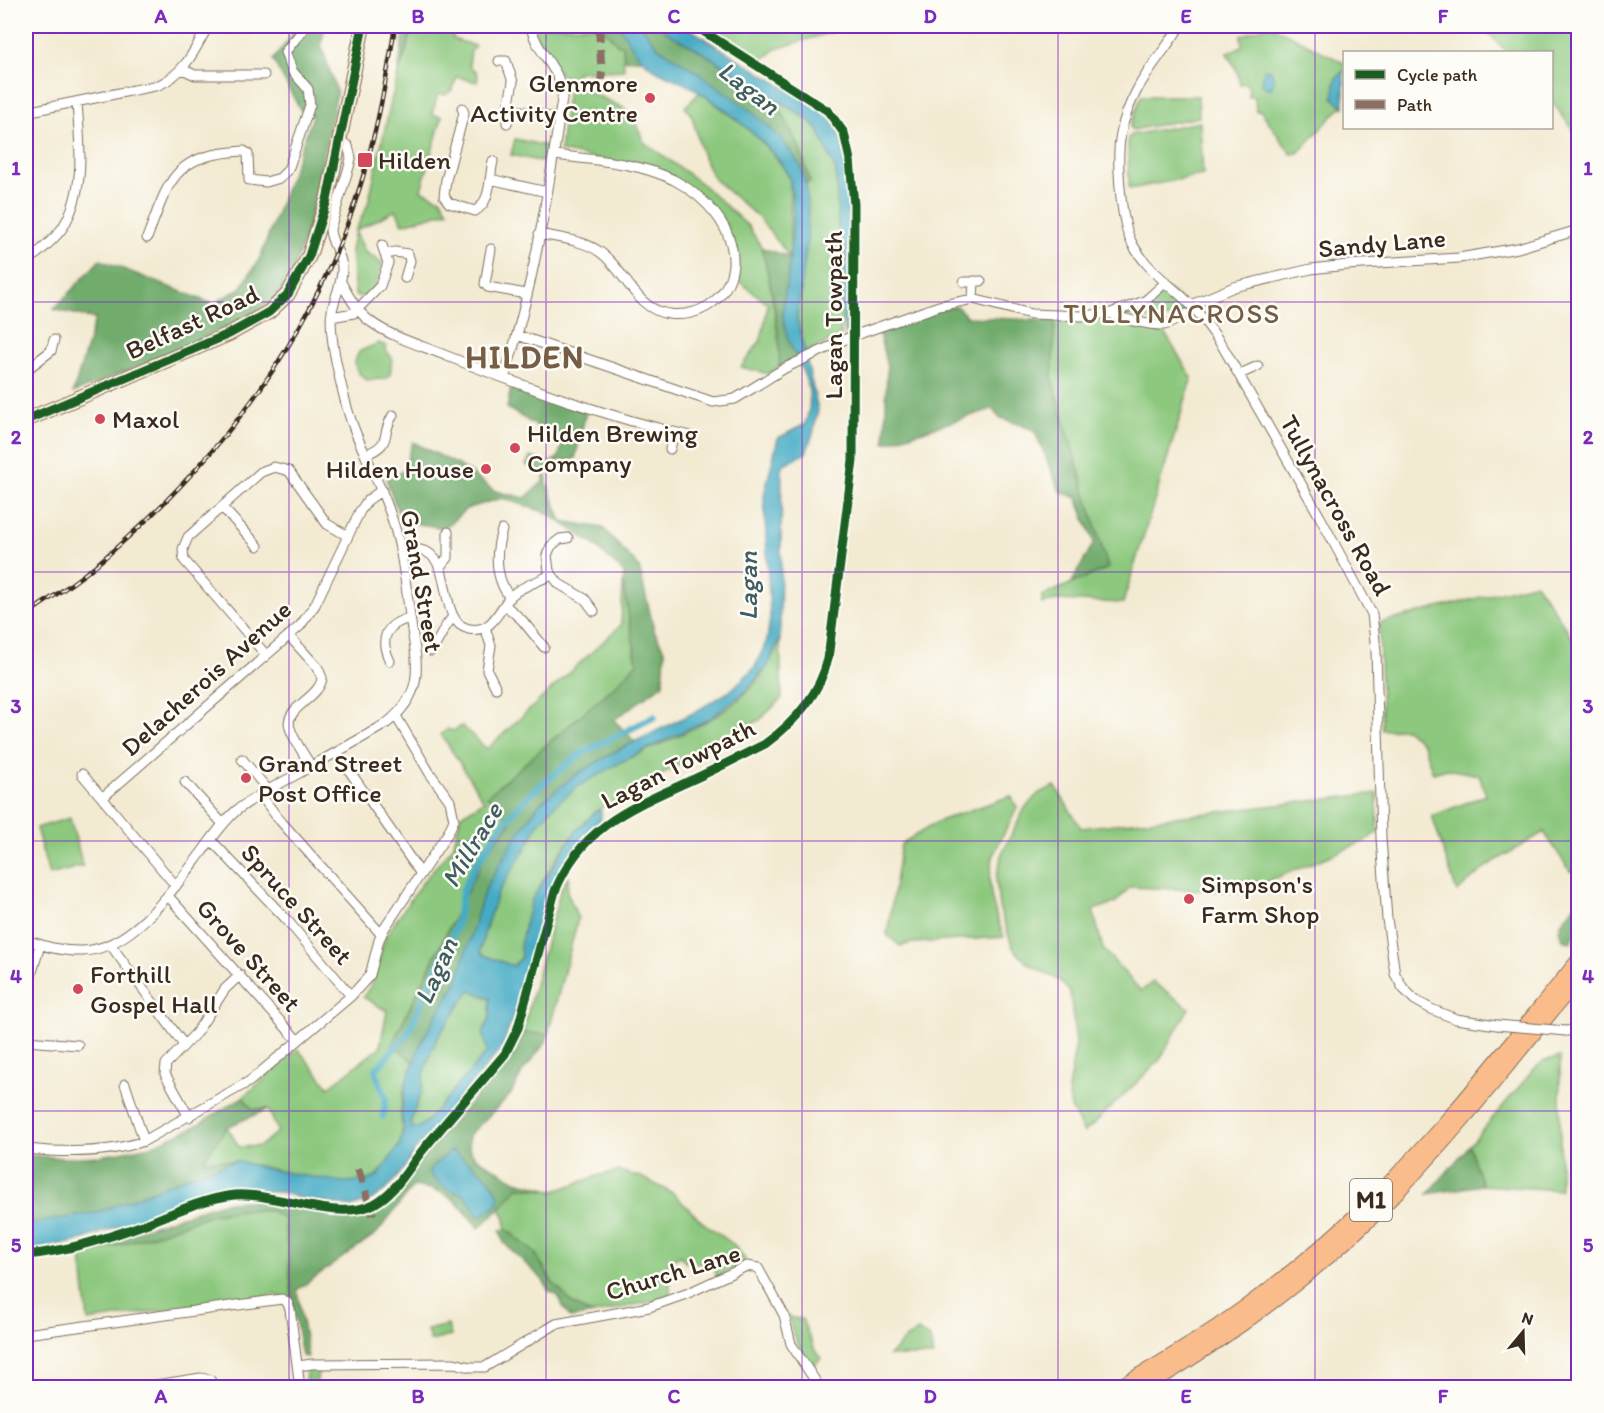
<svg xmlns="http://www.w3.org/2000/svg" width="1604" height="1413" font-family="Itim,sans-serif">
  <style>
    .green { fill: #8cc87e; stroke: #64794e; stroke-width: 1.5 }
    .forest { fill: #71ac6d; stroke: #566b46; stroke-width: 1.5; fill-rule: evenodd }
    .water { fill: #45abc5; stroke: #406a72; stroke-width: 1.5; fill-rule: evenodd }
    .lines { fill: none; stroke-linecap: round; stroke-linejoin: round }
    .canal { stroke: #45abc5; stroke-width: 7 }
    .minor-casing { stroke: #7b6d5d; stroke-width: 11 }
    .highway-casing { stroke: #7b6d5d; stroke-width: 16 }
    .minor { stroke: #fff; stroke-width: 9 }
    .highway { stroke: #fabc8b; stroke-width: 14 }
    .rail-casing { stroke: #3b2a1e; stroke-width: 4.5 }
    .rail { stroke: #fdfcf7; stroke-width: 2; stroke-dasharray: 7; stroke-linecap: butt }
    .minor-bridge-casing { stroke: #7b6d5d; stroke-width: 11; stroke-linecap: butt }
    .minor-bridge { stroke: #fff; stroke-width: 9 }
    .quiet { stroke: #8d6e63; stroke-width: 8; stroke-dasharray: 15 8; stroke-linecap: butt }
    .cycleway-casing { stroke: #fdfcf7; stroke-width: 13 }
    .cycleway { stroke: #1b5e20; stroke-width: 9 }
    .grid { fill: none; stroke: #7b2cbf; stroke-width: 1.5; stroke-opacity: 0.55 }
    .poi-dot { fill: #d1495b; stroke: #fdfcf7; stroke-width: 2 }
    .labels { text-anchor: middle; stroke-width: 5; stroke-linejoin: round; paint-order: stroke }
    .shield { fill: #fdfcf7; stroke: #75695f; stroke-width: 1.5 }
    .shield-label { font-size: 24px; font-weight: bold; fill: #3b2a1e }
    .poi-label { font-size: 26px; fill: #3b2a1e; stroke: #fdfcf7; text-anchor: start }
    .street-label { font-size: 26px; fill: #3b2a1e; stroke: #fdfcf7 }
    .water-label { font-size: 27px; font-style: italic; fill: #3f5e61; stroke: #fdfcf7 }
    .quarter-label { font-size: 28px; letter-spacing: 1.5px; fill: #765d45; stroke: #fdfcf7 }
    .district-label { font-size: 32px; font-weight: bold; letter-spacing: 1.5px; fill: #765d45; stroke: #fdfcf7 }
    .neatline { fill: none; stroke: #7b2cbf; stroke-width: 2 }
    .grid-label { font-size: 20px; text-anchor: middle; font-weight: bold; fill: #7b2cbf }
  </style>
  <rect width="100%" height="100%" fill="#fdfcf7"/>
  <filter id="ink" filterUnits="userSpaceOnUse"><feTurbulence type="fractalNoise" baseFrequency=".0167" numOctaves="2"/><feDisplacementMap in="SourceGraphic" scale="12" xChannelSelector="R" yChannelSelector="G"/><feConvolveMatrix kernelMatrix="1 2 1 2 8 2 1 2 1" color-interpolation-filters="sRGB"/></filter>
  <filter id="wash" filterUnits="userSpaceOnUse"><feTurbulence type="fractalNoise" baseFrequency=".008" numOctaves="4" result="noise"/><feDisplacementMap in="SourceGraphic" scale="24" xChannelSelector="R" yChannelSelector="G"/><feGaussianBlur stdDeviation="1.35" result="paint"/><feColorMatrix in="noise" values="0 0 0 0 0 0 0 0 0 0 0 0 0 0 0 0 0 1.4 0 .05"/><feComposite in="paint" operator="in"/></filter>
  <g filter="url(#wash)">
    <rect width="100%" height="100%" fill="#f3ead2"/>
    <!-- green -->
    <path class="green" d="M420,26H455L453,39L475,46L471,51L469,65L472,69L476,71L478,77L477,82L457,77L452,90L445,95L438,94L432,114L442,117L421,190L441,199L448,211L403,224L396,210L355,231L366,253L382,262C379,276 375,304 355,295L351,250L355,231L368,204L392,97L413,28Z
      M535,26H596L608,33L618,45H623L624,70L578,72L574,77L562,76L537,37Z
      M707,26H851L776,49L761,61Z
      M1267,26H1272L1344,63V71L1336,78L1333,98L1344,107L1340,108L1298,153L1291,154L1261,111H1256L1255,97H1249V88L1245,83L1240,84L1237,71L1227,53L1242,46L1241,36Z
      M1482,26H1578V136L1552,102V52H1507Z
      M591,83L592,93L624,108L629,117L634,119L644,142L702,184L748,226L762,248L769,277L780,348L779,367L768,374L741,367L761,340L768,304L735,278L737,266L727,226L670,175L560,151L568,86Z
      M700,92L757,136L781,164L790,179V257L759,218L714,179L702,154L692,116L685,107Z
      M1141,96H1198L1199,117L1133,130L1130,127Z
      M775,99L809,120L818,130L836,171L842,312L841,336L805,353L797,318L807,242L806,184L810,182L800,149Z
      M1200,122L1203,175L1129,189L1128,138L1132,135Z
      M515,139L547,146L543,162L511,155Z
      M1165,290H1169L1190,309C1160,325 1152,320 1120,315L1153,302Z
      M1109,320L1120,324L1162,328L1192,378L1123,603L1058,600L1042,604V596L1108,568L1052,379L1055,321Z
      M379,343L386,346L385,349L392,358L390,375L385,379L367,380C354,372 352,362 360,351Z
      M1536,583L1578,646V873L1570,871L1544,832L1487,866L1457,892L1432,816L1486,795L1479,775L1447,769L1433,773L1423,744L1406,729L1382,730L1379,623Z
      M623,584L637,663L616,685L485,855L392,1044L414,1062C408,1078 400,1098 401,1116C401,1126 404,1132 400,1142C396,1154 380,1176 369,1180C340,1191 267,1165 234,1161C224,1160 213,1160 202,1160L227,1127L239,1147L260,1146L278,1131L268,1109H252L243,1097L298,1049L329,1087L380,1047L387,1011L363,997L373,982L386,935L424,880L453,847L461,815L484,801L441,734L448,729L453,731L462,726L487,749L621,625Z
      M780,638L782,698L761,719L596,811C560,845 519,907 521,958L513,966L483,955L480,951C485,932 489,912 497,894C504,879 515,865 524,851C529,842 533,832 539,823C549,809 565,796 579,786C639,744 726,732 767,667C772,658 776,648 780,638Z
      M1055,786L1081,828L1377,793L1378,833L1372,835L1370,839L1242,892L1130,887L1115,903L1093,910L1103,949L1141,991L1153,982L1189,1008L1159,1061L1084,1133L1071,1108L1068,1089L1076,1043L1070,992L1060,981L1027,963L1013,948L999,907L996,880L1002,853L1025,808L1039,793Z
      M1011,796L1017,807C1011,824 1000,838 994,854C985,885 993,909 1004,937L913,943L900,946L887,935L901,844L939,821Z
      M70,818L83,866L49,875L36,828Z
      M569,876L567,891L578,919L548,1034L522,1033L561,888Z
      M470,989L490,999V1017L483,1032L487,1052L428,1120L418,1128H412L411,1120L421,1093L425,1069L436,1040Z
      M1560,1057V1190L1482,1185L1469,1146L1535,1068L1544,1061Z
      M619,1171L641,1177L673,1193L701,1221L733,1244L745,1259L741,1266L717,1277L709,1261L703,1264L685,1262L681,1256L667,1262L670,1268V1295L662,1299L594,1314L588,1313L573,1304L552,1282L535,1253L506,1229L505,1218L500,1209L517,1187L555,1191L600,1175Z
      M242,1210L272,1211L284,1219L293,1305L285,1298L275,1295L88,1321L81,1256L160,1233L212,1214Z
      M787,1315L792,1318L802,1319L814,1348L821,1358L813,1367C799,1352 794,1334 787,1315Z
      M448,1325L451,1336L430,1341L427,1330Z
      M918,1331L930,1338L933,1356H889L905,1339Z
      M325,1368L318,1372L316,1387H305L306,1372L309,1369Z"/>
    <!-- forest -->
    <path class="forest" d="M299,26H325L321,45L337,92L309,224L296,262L286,284L276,299L240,321L156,359L73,393L95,319L54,309L100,260L213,304L241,288L260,258L313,116L301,111L273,60Z
      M405,26H413L397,79Z
      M596,26H619L642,59L624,60L623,45H618L608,33Z
      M641,26H663L666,32L697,49L775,99L800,149L810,182L806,184L800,165L702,75L659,48Z
      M762,248L790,257L783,315L798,359L779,367C781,328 771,286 762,248Z
      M957,306L967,317L1055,321L1052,380L1108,568L1071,584L1094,542L1077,498L1060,491L1034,430L999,417L992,409L885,443L887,367L879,332L936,310Z
      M511,388L586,412L575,459L558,461L546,468L547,484L562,521L603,528L639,567L654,630L665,652L663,684L614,720L636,743L618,750L575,775L539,804L512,843L484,892L457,982L439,1011L421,1043L414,1062L392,1044L485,855L511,822L487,796L616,685L637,663L623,584L624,573L593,544L547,513L502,498L466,509L445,528L401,521L386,479L403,471L413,442L462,467L495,491L525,498L544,481V474L526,465L530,457L549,463L558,458L562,446L547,432L507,408Z
      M1578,901V930L1570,942L1563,939L1559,931L1561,923Z
      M522,1033L548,1034L546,1042L523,1071L511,1094L469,1135V1149L475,1157L516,1181L555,1191L518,1187L500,1209L479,1228C457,1201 449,1189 413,1186L377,1233L297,1290L308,1357L302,1356L293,1305L284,1219L272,1211L242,1210L212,1214L160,1233L81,1256L80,1249L225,1202L264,1200L347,1216L373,1210L391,1197L445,1131L516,1052ZM452,1150L459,1156L479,1217L465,1195Z
      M243,1097L252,1109H268L227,1127L203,1160L237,1161L197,1173L99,1212L26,1225V1155L65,1158L100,1156L151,1146L192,1128Z
      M1469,1146L1482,1185L1428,1194Z
      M506,1229L535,1253L552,1282L573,1304L588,1313L594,1314L570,1318L556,1294L549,1291L542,1279L504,1243L500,1230Z"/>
    <!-- water -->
    <path class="water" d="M619,26H641L659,48L702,75L751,111L781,138L800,165L806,184L808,210L807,242L797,318L818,410L813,434L806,453L782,465L780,638L767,667L744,693L709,719L621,762L579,786L555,805L538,824L527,846L497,894L486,927L480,951L483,955L513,966L521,958L520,945L531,901L575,832L596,811H601V820L582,839L561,867L544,903L522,992L502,1048L418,1146L402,1171L386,1190L371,1200L351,1207L300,1198L280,1192L229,1191L180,1205L75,1242L26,1250V1225L99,1212L197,1173L237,1161L271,1170L342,1182L367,1181L378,1176L400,1144L404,1128L401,1115L406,1083L421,1043L439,1011L457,982L484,892L512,843L539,804L575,775L618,750L695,712L730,691L755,667L767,640L770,617L764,495L778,438L805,424C822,379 787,358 783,317C782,304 786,289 788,276C791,248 795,210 790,181C786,156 723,107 701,93C683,80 658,76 642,59C633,50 626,36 619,26ZM470,990L490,998V1017L483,1032L487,1052L428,1120L418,1128H412L411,1120L421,1093L425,1069L436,1040Z
      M663,26H685L814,106L831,120L840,136L844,150L848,183V311L846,336L842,312L836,171L818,130L809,120L697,49L666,32Z
      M1267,69L1271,70L1274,79L1271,89H1268L1262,85L1264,71Z
      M1344,71V107L1333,98L1336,78Z
      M452,1150C469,1165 501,1178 499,1204L479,1217L465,1195C446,1190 440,1187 428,1171Z"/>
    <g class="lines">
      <!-- canal -->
      <path class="canal" d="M383,1116L386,1098L376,1073L377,1068L407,1035L456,927L463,890L475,866L502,825L532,792L579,755L654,717"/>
    </g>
  </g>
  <g filter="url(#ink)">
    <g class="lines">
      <!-- minor casing -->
      <g class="minor-casing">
        <path id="minor" d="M515,26L531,27
          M1180,26C1167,48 1149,67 1137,90C1130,103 1124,118 1121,133C1116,158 1120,223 1133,245C1136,251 1142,258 1146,263C1159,278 1176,290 1190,304C1203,317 1213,332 1223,347L1320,517L1372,614L1376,651L1381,838L1387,919L1395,974L1403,988L1415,1000L1431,1009L1456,1019L1497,1025
          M499,61H506L513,82L509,102L511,109L559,119
          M182,69L195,75H264
          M462,108L464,113L446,180L444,196L449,203L475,211C492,201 489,177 493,161
          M26,112L159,85C186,72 194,51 208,26
          M507,123L511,109
          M490,179L547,192
          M539,234C559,238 583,240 600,252C626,270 634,309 669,314C683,316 696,313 708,306C723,296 731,283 733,265C735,228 706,197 674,180C638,162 594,160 555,155
          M147,238C170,178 173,155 244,151L248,154L249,180L266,182L280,178L288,170L310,105L308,89L293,72L285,52L306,26
          M491,249L485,284L488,287L526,294
          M386,254L395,252L408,254L410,261L405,278
          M26,263C38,252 54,241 63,227C86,190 80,144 77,103
          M341,282C349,297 358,313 371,322C391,337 423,346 447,356C525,387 607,417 690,436
          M964,282L981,281
          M973,299L974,281
          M1191,305L1234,287L1311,269L1347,265L1459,258L1518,248L1578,230
          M1111,313C1118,319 1154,326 1164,325C1171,324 1180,317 1186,314
          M331,317L354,313L380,286L388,263L382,245
          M517,335L713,402L735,399L785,368L850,337L939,306L973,299L1031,314L1083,316L1111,313L1145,301L1166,282
          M26,370L51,351L54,340
          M1240,374L1258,366
          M504,378C534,286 549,188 563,92C558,67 535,50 531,26
          M670,449L674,432
          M367,454C393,443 380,436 393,415
          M222,507L258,546
          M502,530C495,553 495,578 510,598
          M568,538L560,539L551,546L547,555L549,571L559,584L585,599L594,611
          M400,551C463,536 431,621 469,629C494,634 499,607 513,594C523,586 539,581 551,575
          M439,567L448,558V532
          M505,605L522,620L544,647
          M485,627L491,646L487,670L496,688
          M289,636L318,668L322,678C320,698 283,708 290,728C294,741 304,754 311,766
          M431,651C440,640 443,627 453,617
          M266,655L184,560L183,549L188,537L261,472L274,467L289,471L327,524L348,536
          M390,661C379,640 385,624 410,618
          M337,753L421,874
          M242,759L268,790
          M82,774L176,886
          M185,782L223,824
          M260,794L277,817L381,934
          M102,798L300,626L315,605L360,511L368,500L382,490
          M211,840L286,919L351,996
          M168,896L298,1041
          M26,940C44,946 63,952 83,951C133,949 175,887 202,852C213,837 223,822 237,810C254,797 273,787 292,777C324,759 356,742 387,723C428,690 416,662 410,616C405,580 402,544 389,510C376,473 354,438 345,400C339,377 328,333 332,311C335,295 343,283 342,267C341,252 330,243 330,229L349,167L351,158L348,146L339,139
          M110,944L184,1045
          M26,993L40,945
          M1566,1031L1578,1030
          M26,1041L78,1045
          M125,1084L144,1141
          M189,1117L165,1074L166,1064L196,1033L225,989L240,975
          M26,1149C64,1153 107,1154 144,1141L250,1081L351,996L370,975L379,940L384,929L448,833L454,820L450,801L429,772L396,716
          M26,1334L282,1299L287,1302L290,1309L300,1388
          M298,1366L312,1364L454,1363L470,1367H485L556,1324L649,1307L686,1294L747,1266L758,1268L784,1315L791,1344L820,1388
          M137,1388L201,1378L210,1380L216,1388"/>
      </g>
      <!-- highway casing -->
      <g class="highway-casing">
        <path id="highway" d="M26,420L229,334L269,312L288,294L309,256L327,200L363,26
          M1117,1388C1211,1336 1289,1280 1367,1205C1445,1131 1510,1043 1578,961
          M1143,1388C1231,1336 1313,1276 1385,1204C1455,1134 1515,1055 1578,979"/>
      </g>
      <!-- minor -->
      <use href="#minor" class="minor"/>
      <!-- highway -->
      <use href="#highway" class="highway"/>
      <!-- rail casing -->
      <g class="rail-casing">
        <path id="rail" d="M26,615C43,603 61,592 78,579C99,564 118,546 137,529C226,446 300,347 344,233C370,166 384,96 395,26"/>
      </g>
      <!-- rail -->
      <use href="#rail" class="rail"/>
      <!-- minor-bridge casing -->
      <g class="minor-bridge-casing">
        <path id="minor-bridge" d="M1497,1025L1566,1031"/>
      </g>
      <!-- minor-bridge -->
      <use href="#minor-bridge" class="minor-bridge"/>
      <!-- quiet -->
      <path class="quiet" d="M599,26L602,80
        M358,1169L373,1215"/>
      <!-- cycleway casing -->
      <g class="cycleway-casing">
        <path id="cycleway" d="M26,420L229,334L269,312L288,294L309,256L327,200L363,26
          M26,1255C68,1251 108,1238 148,1223C175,1212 206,1198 235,1195C276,1192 338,1223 374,1204C396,1192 407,1170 422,1151C449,1118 478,1086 505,1054L518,1028L555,891C582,825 633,807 694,779C718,768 741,756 765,744C794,723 819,695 828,659L853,460L854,205L850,160L844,133L828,111L695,26"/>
      </g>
      <!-- cycleway -->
      <use href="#cycleway" class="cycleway"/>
    </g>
  </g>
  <!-- grid -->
  <path class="grid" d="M289,26V1388M546,26V1388M802,26V1388M1058,26V1388M1315,26V1388M26,302H1578M26,572H1578M26,841H1578M26,1111H1578"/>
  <!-- markers -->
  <g class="poi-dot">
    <circle cx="650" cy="98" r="6"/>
    <rect x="357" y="152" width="16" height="16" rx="3"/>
    <circle cx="100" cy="419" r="6"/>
    <circle cx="515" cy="448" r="6"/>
    <circle cx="486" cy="469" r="6"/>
    <circle cx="246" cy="778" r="6"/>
    <circle cx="1189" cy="899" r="6"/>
    <circle cx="78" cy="989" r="6"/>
  </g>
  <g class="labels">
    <!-- shield labels -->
    <rect class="shield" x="1350" y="1179" width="42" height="42" rx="4.5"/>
    <g class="shield-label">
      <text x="1371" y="1208">M1</text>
    </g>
    <!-- poi labels -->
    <g class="poi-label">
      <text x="638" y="92" text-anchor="end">Glenmore<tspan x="638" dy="30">Activity Centre</tspan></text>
      <text x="378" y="169">Hilden</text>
      <text x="112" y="428">Maxol</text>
      <text x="527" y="442">Hilden Brewing<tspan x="527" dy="30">Company</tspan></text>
      <text x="474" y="478" text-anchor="end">Hilden House</text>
      <text x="258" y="772">Grand Street<tspan x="258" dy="30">Post Office</tspan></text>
      <text x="1201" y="893">Simpson's<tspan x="1201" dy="30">Farm Shop</tspan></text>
      <text x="90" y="983">Forthill<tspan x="90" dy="30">Gospel Hall</tspan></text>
    </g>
    <!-- street labels -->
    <g class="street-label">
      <text transform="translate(1382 243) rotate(-5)" y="9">Sandy Lane</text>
      <text transform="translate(833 315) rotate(-90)" y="9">Lagan Towpath</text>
      <text transform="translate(192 322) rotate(-25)" y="9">Belfast Road</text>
      <text transform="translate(1336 505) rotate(61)" y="9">Tullynacross Road</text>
      <text transform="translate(422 581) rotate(80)" y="9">Grand Street</text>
      <text transform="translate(206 678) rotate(-42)" y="9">Delacherois Avenue</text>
      <text transform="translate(678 764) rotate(-27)" y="9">Lagan Towpath</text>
      <text transform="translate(297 904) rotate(48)" y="9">Spruce Street</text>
      <text transform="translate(249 955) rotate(48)" y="9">Grove Street</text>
      <text transform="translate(673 1272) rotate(-17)" y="9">Church Lane</text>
    </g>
    <!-- water labels -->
    <g class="water-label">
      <text transform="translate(749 88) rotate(38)" y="9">Lagan</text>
      <text transform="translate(748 586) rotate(-90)" y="9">Lagan</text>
      <text transform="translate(472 845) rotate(-59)" y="9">Millrace</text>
      <text transform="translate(436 971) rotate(-66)" y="9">Lagan</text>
    </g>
    <!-- quarter labels -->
    <g class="quarter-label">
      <text x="1172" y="323">TULLYNACROSS</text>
    </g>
    <!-- district labels -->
    <g class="district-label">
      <text x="525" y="368">HILDEN</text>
    </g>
  </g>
  <!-- margin -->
  <rect width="1604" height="1413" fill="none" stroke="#fdfcf7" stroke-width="66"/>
  <!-- legend -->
  <rect x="1343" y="51" width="210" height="78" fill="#fdfcf7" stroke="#afa8a0" stroke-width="1.5"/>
  <rect x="1355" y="70" width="30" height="9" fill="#1b5e20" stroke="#afa8a0" stroke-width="1.5"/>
  <text x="1397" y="81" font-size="18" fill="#3b2a1e">Cycle path</text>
  <rect x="1355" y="100" width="30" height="9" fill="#8d6e63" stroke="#afa8a0" stroke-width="1.5"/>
  <text x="1397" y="111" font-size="18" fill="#3b2a1e">Path</text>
  <!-- north arrow -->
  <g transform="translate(1523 1332) rotate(19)" stroke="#fdfcf7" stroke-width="4.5" paint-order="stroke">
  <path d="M0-4.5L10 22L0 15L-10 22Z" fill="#3b2a1e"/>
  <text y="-9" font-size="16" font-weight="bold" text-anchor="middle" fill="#3b2a1e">N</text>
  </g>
  <rect x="33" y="33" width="1538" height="1347" class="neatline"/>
  <g class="grid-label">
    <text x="161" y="23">A</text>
    <text x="418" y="23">B</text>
    <text x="674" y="23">C</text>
    <text x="930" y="23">D</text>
    <text x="1186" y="23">E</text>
    <text x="1443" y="23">F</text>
    <text x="16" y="175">1</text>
    <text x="1588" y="175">1</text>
    <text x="16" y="444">2</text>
    <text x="1588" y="444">2</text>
    <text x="16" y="713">3</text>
    <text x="1588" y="713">3</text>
    <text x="16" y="983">4</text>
    <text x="1588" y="983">4</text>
    <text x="16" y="1252">5</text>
    <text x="1588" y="1252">5</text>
    <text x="161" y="1403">A</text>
    <text x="418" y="1403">B</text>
    <text x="674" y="1403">C</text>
    <text x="930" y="1403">D</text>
    <text x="1186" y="1403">E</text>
    <text x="1443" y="1403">F</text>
  </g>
</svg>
